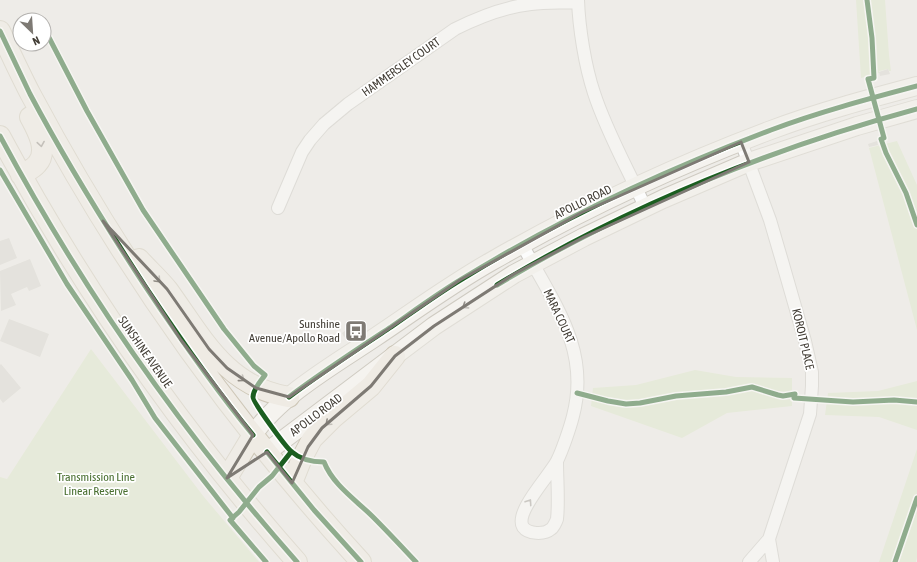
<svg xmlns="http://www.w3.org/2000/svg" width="917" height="562" font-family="'Asap Condensed',sans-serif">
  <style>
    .green { fill: #dce6ca }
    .building { fill: #d7d5d0 }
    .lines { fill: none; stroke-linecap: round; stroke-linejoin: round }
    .street-casing { stroke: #cac8c4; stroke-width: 14 }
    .secondary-casing { stroke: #cfcbc2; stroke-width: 20 }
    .primary-casing { stroke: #cec7b7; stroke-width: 22 }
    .street { stroke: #fcfcfc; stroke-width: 12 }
    .secondary { stroke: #f5f3ef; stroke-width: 18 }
    .primary { stroke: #efebe4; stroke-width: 20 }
    .cycleway-casing { stroke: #fff; stroke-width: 8 }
    .cycleway { stroke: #1b5e20; stroke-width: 5 }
    .oneway { stroke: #908b84 }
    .oneway2 { stroke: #938f89 }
    .oneway3 { stroke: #9f9c98 }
    .marked { fill: none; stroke: #7e7a74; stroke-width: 3; stroke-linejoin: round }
    .labels { text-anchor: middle; stroke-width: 3.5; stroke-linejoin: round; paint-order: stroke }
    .street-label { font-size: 12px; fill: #423d35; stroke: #fff }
    .poi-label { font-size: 12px; fill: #423d35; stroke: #fff; text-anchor: end }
    .park-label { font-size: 12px; fill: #486e2f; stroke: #fff }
  </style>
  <rect width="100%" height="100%" fill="#eeece8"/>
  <!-- green -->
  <path class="green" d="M856,0H885L889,55L891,71H889L888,69L879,71V73L861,78Z
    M897,141L917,185V330L869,148Z
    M91,349L204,497L259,562H0V477L7,479Z
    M695,370L736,377L792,378V406L727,413L682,438L591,406L593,388L636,385Z
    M917,381V430L879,417L825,415L828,393L878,391Z
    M917,449V557L916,562H879Z"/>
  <!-- building -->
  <path class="building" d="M888,69L890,74L880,76L879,72Z
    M877,141L878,145L869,147L868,144Z
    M9,238L17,258L0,265V241Z
    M30,259L41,286L29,291L27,287L11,294L16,305L1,311L0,271Z
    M9,319L49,334L40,357L0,341Z
    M349,328L352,332L344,337L342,333Z
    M1,364L21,388L3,403L0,399V365Z"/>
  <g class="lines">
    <!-- street casing -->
    <g class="street-casing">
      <path id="street" d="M578,0C579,28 585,66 594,93C607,133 628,169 645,207
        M741,142L770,220L782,261L805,341L812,372V386L810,414L769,539L749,562
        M278,208L302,152L310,140L324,124L348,104L455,29C479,17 504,7 531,4C547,2 563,3 578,2
        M522,244C552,301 591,348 573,416C570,428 562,451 557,461C550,475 514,512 523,527C528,534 544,535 551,529C553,528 556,522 557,519C559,502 557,479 557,461
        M769,539L773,562"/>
    </g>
    <!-- secondary casing -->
    <g class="secondary-casing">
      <path id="secondary" d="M253,435C279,396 335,364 374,338C413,312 451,284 492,261C581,210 675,166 771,130C819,112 868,99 917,86
        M267,452L434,326L514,274L584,237L663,199L749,162L857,126L917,109"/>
    </g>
    <!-- primary casing -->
    <g class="primary-casing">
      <path id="primary" d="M0,31C10,52 20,74 31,95C121,264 232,421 361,562
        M0,136C82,289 182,432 297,562
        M21,175C26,172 33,169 37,164C49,151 37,130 30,117
        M139,259C148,269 159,279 168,290C202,337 226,387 289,397
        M227,478L253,435
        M292,483L302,458L312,439L334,417L371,386L395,356"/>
    </g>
    <!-- street -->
    <use href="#street" class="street"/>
    <!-- secondary -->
    <use href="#secondary" class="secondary"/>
    <!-- primary -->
    <use href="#primary" class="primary"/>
    <!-- cycleway casing -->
    <g class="cycleway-casing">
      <path id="cycleway" d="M867,0L872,38L874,78L868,79L884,138L881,139L886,153L906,193L917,225
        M44,28L87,111L143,210L224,329L254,366L265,375C261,381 253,389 253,397C252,401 287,449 292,452C301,460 312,462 324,462C333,485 356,500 373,517C388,532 402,547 416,562
        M0,31C10,52 20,73 30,94C65,160 104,223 145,286C179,337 214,388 253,435
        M0,136C82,289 182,432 297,562
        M0,170L67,284L132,380L155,418L233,518
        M497,285C628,206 770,149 917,109
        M577,393L608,401L626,404L640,403L676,396L726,392L752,387L778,395L783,396L795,394L794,398L853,402L894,400L917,402
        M289,397C322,372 356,350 391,327C414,311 437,294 462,279C558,220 665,170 771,130C819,112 868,99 917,86
        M267,452L314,510L361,562
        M266,562L230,520L239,512L259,487L272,476L291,452
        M895,562L917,498"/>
    </g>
    <!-- cycleway -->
    <use href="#cycleway" class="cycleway"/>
  </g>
  <!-- one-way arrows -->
  <defs><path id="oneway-chevron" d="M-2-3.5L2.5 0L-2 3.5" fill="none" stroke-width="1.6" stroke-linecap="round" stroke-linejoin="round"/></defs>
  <g class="oneway">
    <use href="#oneway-chevron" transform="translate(41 144) rotate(81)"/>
    <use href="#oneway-chevron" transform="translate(158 280) rotate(47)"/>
    <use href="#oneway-chevron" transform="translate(242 379) rotate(36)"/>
    <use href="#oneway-chevron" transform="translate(328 423) rotate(138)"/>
  </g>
  <use class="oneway2" href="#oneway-chevron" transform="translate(465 306) rotate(147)"/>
  <use class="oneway3" href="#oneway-chevron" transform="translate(529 502) rotate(-56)"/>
  <!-- marked area -->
  <path d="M0 0H917V562H0ZM741,142L749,162L584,237L514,274L434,326L395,356L371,386L322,428L308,447L292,483L267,452L227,478L253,435L181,340L103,221L167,289L209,349L227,368L256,388L289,397L460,280L581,213Z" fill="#eeece8" fill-opacity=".55" fill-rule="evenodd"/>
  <path class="marked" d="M741,142L749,162L584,237L514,274L434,326L395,356L371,386L322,428L308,447L292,483L267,452L227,478L253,435L181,340L103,221L167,289L209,349L227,368L256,388L289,397L460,280L581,213Z"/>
  <!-- icons -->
  <defs>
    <g id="bus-square" transform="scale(1.15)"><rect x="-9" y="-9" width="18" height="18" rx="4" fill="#7e7a74" stroke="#fff"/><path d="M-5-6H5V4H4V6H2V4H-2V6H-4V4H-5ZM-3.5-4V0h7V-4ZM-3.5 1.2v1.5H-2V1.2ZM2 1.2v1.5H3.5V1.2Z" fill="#fff"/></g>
  </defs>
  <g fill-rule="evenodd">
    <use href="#bus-square" x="356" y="331"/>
  </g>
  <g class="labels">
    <!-- street labels -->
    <g class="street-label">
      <text transform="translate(401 67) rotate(-35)" y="4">HAMMERSLEY COURT</text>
      <text transform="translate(583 202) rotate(-26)" y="4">APOLLO ROAD</text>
      <text transform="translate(559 316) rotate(65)" y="4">MARA COURT</text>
      <text transform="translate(803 339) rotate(77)" y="4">KOROIT PLACE</text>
      <text transform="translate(145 352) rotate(55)" y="4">SUNSHINE AVENUE</text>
      <text transform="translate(316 415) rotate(-37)" y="4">APOLLO ROAD</text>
    </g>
    <!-- poi labels -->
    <g class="poi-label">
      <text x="340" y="328">Sunshine<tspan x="340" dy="14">Avenue/Apollo Road</tspan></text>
    </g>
    <!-- park labels -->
    <g class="park-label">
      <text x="96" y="481">Transmission Line<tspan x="96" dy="14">Linear Reserve</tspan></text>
    </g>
  </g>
  <!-- north arrow -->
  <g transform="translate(32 32) rotate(155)"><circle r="19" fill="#ffffff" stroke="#b3b1ae"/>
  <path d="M0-3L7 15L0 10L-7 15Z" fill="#7e7a74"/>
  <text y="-6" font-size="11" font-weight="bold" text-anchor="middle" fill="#423d35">N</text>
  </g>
</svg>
